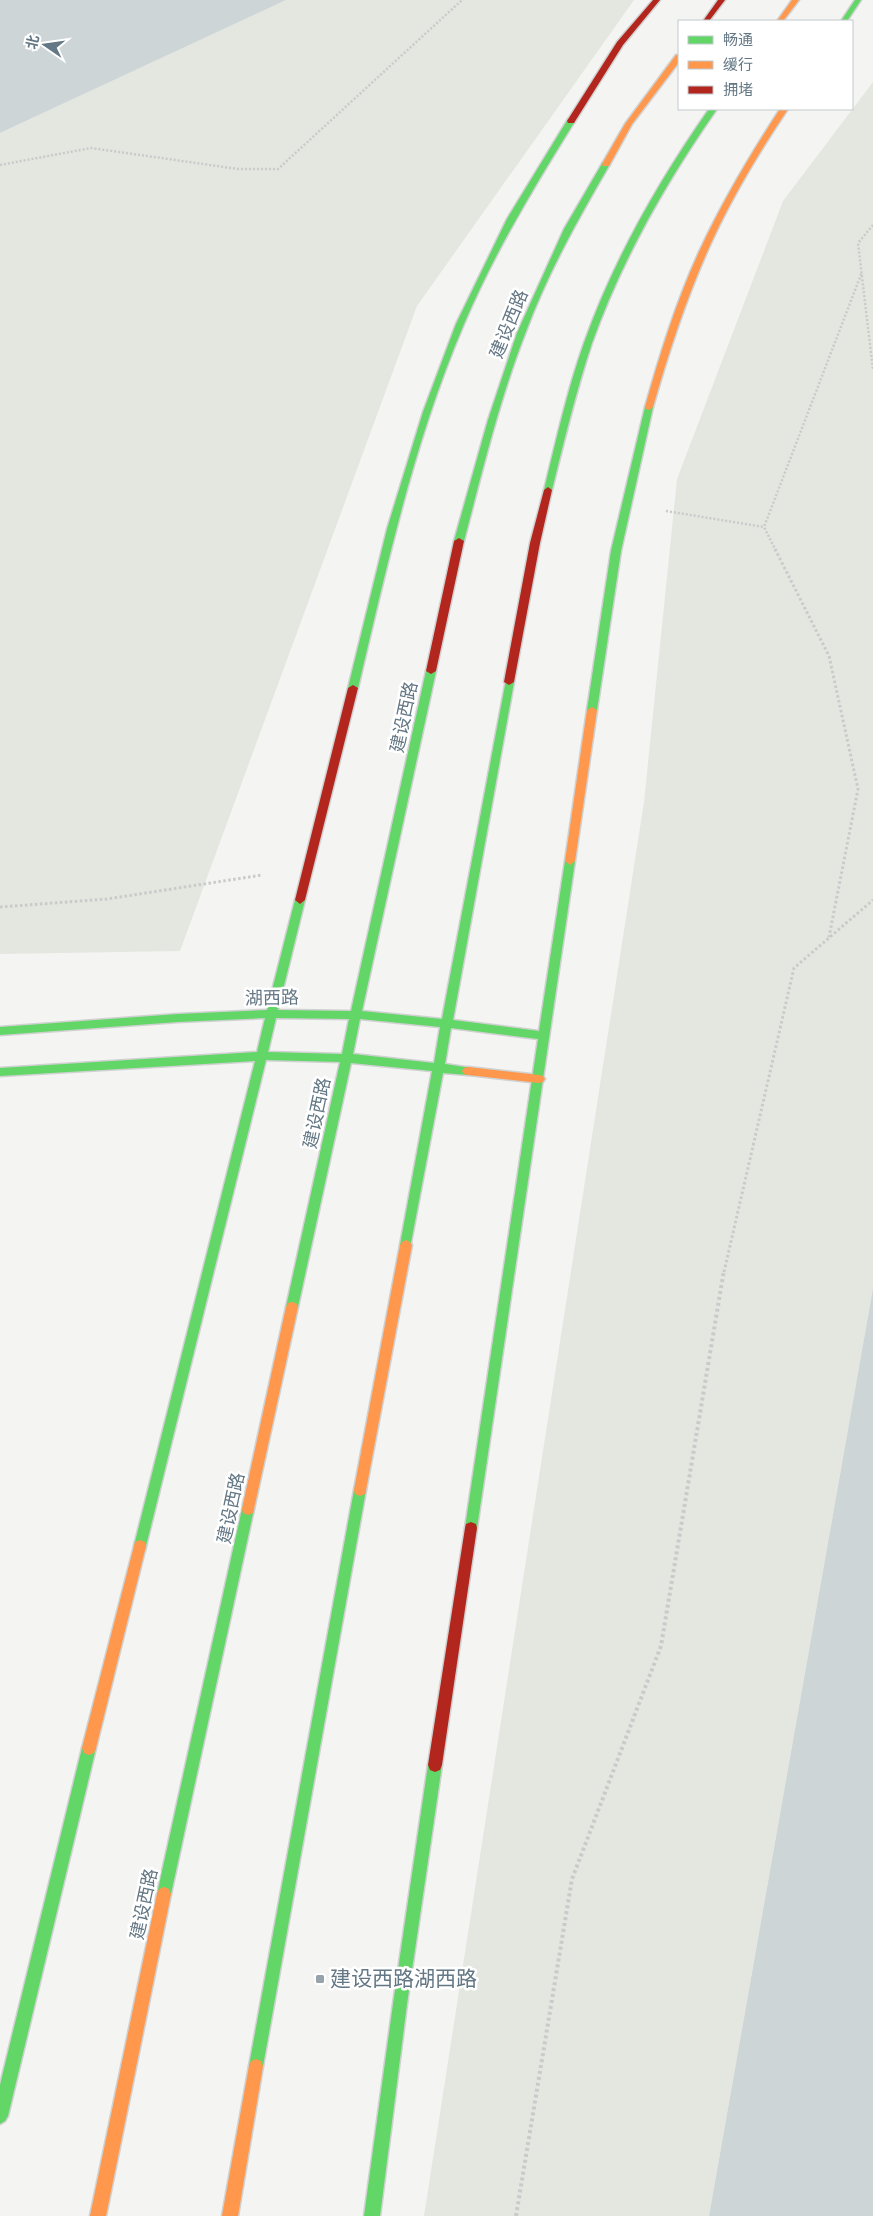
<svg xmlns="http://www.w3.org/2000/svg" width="873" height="2216" font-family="Inter,'Noto Sans SC',sans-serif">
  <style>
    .green { fill: #e4e7e0 }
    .water { fill: #cdd5d7 }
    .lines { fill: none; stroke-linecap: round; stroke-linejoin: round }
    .fast-casing { stroke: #d0d2d2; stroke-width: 3 }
    .slow-casing { stroke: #d0d2d2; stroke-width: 3 }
    .jam-casing { stroke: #d0d2d2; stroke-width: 3 }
    .path-far2 { stroke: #cacacb; stroke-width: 2.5; stroke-dasharray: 2 2; stroke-linecap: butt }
    .path-far1 { stroke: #cacacb; stroke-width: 3; stroke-dasharray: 2.5 2.5; stroke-linecap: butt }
    .path { stroke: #cacacb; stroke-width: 4; stroke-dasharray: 3 3; stroke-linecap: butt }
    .fast { fill: #63d668; fill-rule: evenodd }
    .slow { fill: #ff974d; fill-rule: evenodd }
    .jam { fill: #b3261e; fill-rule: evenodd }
    .poi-dot { fill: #96a3aa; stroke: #fff; stroke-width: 2 }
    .labels { text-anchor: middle; stroke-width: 5; stroke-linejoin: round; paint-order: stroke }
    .street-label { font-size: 18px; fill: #637784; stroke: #fff }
    .near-poi-label { font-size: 21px; fill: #637784; stroke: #fff; text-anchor: start }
  </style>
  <rect width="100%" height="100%" fill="#f4f4f2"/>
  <!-- green -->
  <path class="green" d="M286,0H634L417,306L180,951L0,954V133Z
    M873,82V1288L709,2216H424L644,802L677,479L783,201Z"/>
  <!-- water -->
  <path class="water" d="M0,0H286L0,133Z
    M873,1288V2216H709Z"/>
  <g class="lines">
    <!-- fast casing -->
    <g class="fast-casing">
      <path id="fast" d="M855,0H861L847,21H841Z
        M709,109H717C666,182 622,259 592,343C576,391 564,441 552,490L548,493L545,492L544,490C556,441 567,391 584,343C614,259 658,182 709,109Z
        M568,119L575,121C534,187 494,253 464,324C414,441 387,565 358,688L353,691L350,690L348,688L387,529L423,412L456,324L507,219Z
        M603,162L610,164C578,219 547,274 525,334C499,401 482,472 464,541L462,543H456L454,541L488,420L517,333L564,229Z
        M649,404L653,407L621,551L597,710L592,713L587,710L611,551L645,407Z
        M431,668L436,671L362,1011L442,1019L506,680L509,679L514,682L453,1020L539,1031L565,861L570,857L575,861L477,1528L476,1532L471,1534L466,1532L465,1528L538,1039L451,1028L445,1064L472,1068L474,1071L472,1074L468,1075L443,1073L410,1248L406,1250L402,1248L400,1245L432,1071L351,1063L298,1307L296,1311L292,1312L288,1311L286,1307L340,1062L266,1060L146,1546L145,1550L140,1552L135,1550L134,1546L255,1061L0,1076V1068L257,1052L265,1018L178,1022L0,1035V1027L178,1014L267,1010L295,900L300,896L305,900L278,1010L351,1011L426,671ZM276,1018L349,1019L342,1054L268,1052ZM360,1019L440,1027L434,1063L353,1054Z
        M360,1484L365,1486L366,1490L263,2066L261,2071L256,2073L251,2071L249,2066L354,1490L355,1486Z
        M248,1503L253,1505L254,1509L171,1894L169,1899L164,1901L159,1899L157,1894L242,1509L243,1505Z
        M89,1741L94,1743L96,1748L8,2116L5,2121L0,2124V2085L82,1748L84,1743Z
        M435,1758L440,1760L442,1765L407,2004L380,2216H364L393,2004L428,1765L430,1760Z"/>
    </g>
    <!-- slow casing -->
    <g class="slow-casing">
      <path id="slow" d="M792,0H799L783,21H777Z
        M676,55H679V62L632,124L609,166H603L602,164L625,124Z
        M780,109H788C757,155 729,202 707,252C685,302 668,354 653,407L649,410L646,409L645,407C660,354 676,302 699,252C722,202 750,155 780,109Z
        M592,707L597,710L575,861L570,865L565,861L587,710Z
        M468,1067L539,1075L543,1076L545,1079L543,1082L539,1083L468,1075L464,1074L462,1071L464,1068Z
        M406,1240L410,1242L412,1245L366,1490L365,1494L360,1496L355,1494L354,1490L400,1245L402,1242Z
        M292,1302L296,1303L298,1307L254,1509L253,1513L248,1515L243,1513L242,1509L286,1307L288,1303Z
        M140,1540L145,1542L146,1546L96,1748L94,1753L89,1755L84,1753L82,1748L134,1546L135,1542Z
        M164,1887L169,1889L171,1894L106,2216H90L157,1894L159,1889Z
        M256,2059L261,2061L263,2066L238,2216H222L249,2066L251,2061Z"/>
    </g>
    <!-- jam casing -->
    <g class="jam-casing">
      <path id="jam" d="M653,0H660L623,45L574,123H568L567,121L617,42Z
        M718,0H725L709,21H703Z
        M548,487L552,490L540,543L514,682L509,685L504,682L530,543L544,490Z
        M459,538L464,541L436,671L431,674L426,671L454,541Z
        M353,685L358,688L305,900L300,904L295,900L348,688Z
        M471,1522L476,1524L477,1528L442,1765L440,1770L435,1772L430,1770L428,1765L465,1528L466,1524Z"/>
    </g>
    <!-- path-far2 -->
    <path class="path-far2" d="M0,165L91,148L238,169H278L462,0
      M873,225L858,243L873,370
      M666,511L764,527
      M776,551L764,527L862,272"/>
    <!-- path-far1 -->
    <path class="path-far1" d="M775,549L829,656L858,789L829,937
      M0,907L107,899L262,875
      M724,1272L794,968L873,900"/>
    <!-- path -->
    <path class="path" d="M516,2216L572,1879L661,1646L724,1270"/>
    <!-- fast -->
    <use href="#fast" class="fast"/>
    <!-- slow -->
    <use href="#slow" class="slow"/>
    <!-- jam -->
    <use href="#jam" class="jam"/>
  </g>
  <!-- markers -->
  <rect class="poi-dot" x="315" y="1974" width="10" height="10" rx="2.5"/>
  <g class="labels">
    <!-- street labels -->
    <g class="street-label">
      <text transform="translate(509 324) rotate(-68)" y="6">建设西路</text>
      <text transform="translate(404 717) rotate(-78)" y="6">建设西路</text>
      <text transform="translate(272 998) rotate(-1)" y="6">湖西路</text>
      <text transform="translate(317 1113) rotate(-78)" y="6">建设西路</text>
      <text transform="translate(231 1508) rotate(-78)" y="6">建设西路</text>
      <text transform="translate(144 1904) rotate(-78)" y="6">建设西路</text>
    </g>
    <!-- near-poi labels -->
    <g class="near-poi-label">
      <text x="330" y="1986">建设西路湖西路</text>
    </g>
  </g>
  <!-- legend -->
  <rect x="678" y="20" width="175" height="90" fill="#ffffff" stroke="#c1c9ce"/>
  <rect x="688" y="36" width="25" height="8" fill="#63d668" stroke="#c1c9ce"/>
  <text x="723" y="45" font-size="15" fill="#637784">畅通</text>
  <rect x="688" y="61" width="25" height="8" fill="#ff974d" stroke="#c1c9ce"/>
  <text x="723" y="70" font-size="15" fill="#637784">缓行</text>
  <rect x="688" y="86" width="25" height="8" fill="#b3261e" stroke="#c1c9ce"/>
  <text x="723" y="95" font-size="15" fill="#637784">拥堵</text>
  <!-- north arrow -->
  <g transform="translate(45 45) rotate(283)" stroke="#ffffff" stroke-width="4" paint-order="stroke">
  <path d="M0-4L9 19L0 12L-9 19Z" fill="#637784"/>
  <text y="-8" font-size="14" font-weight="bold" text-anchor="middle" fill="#637784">北</text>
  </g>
</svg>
